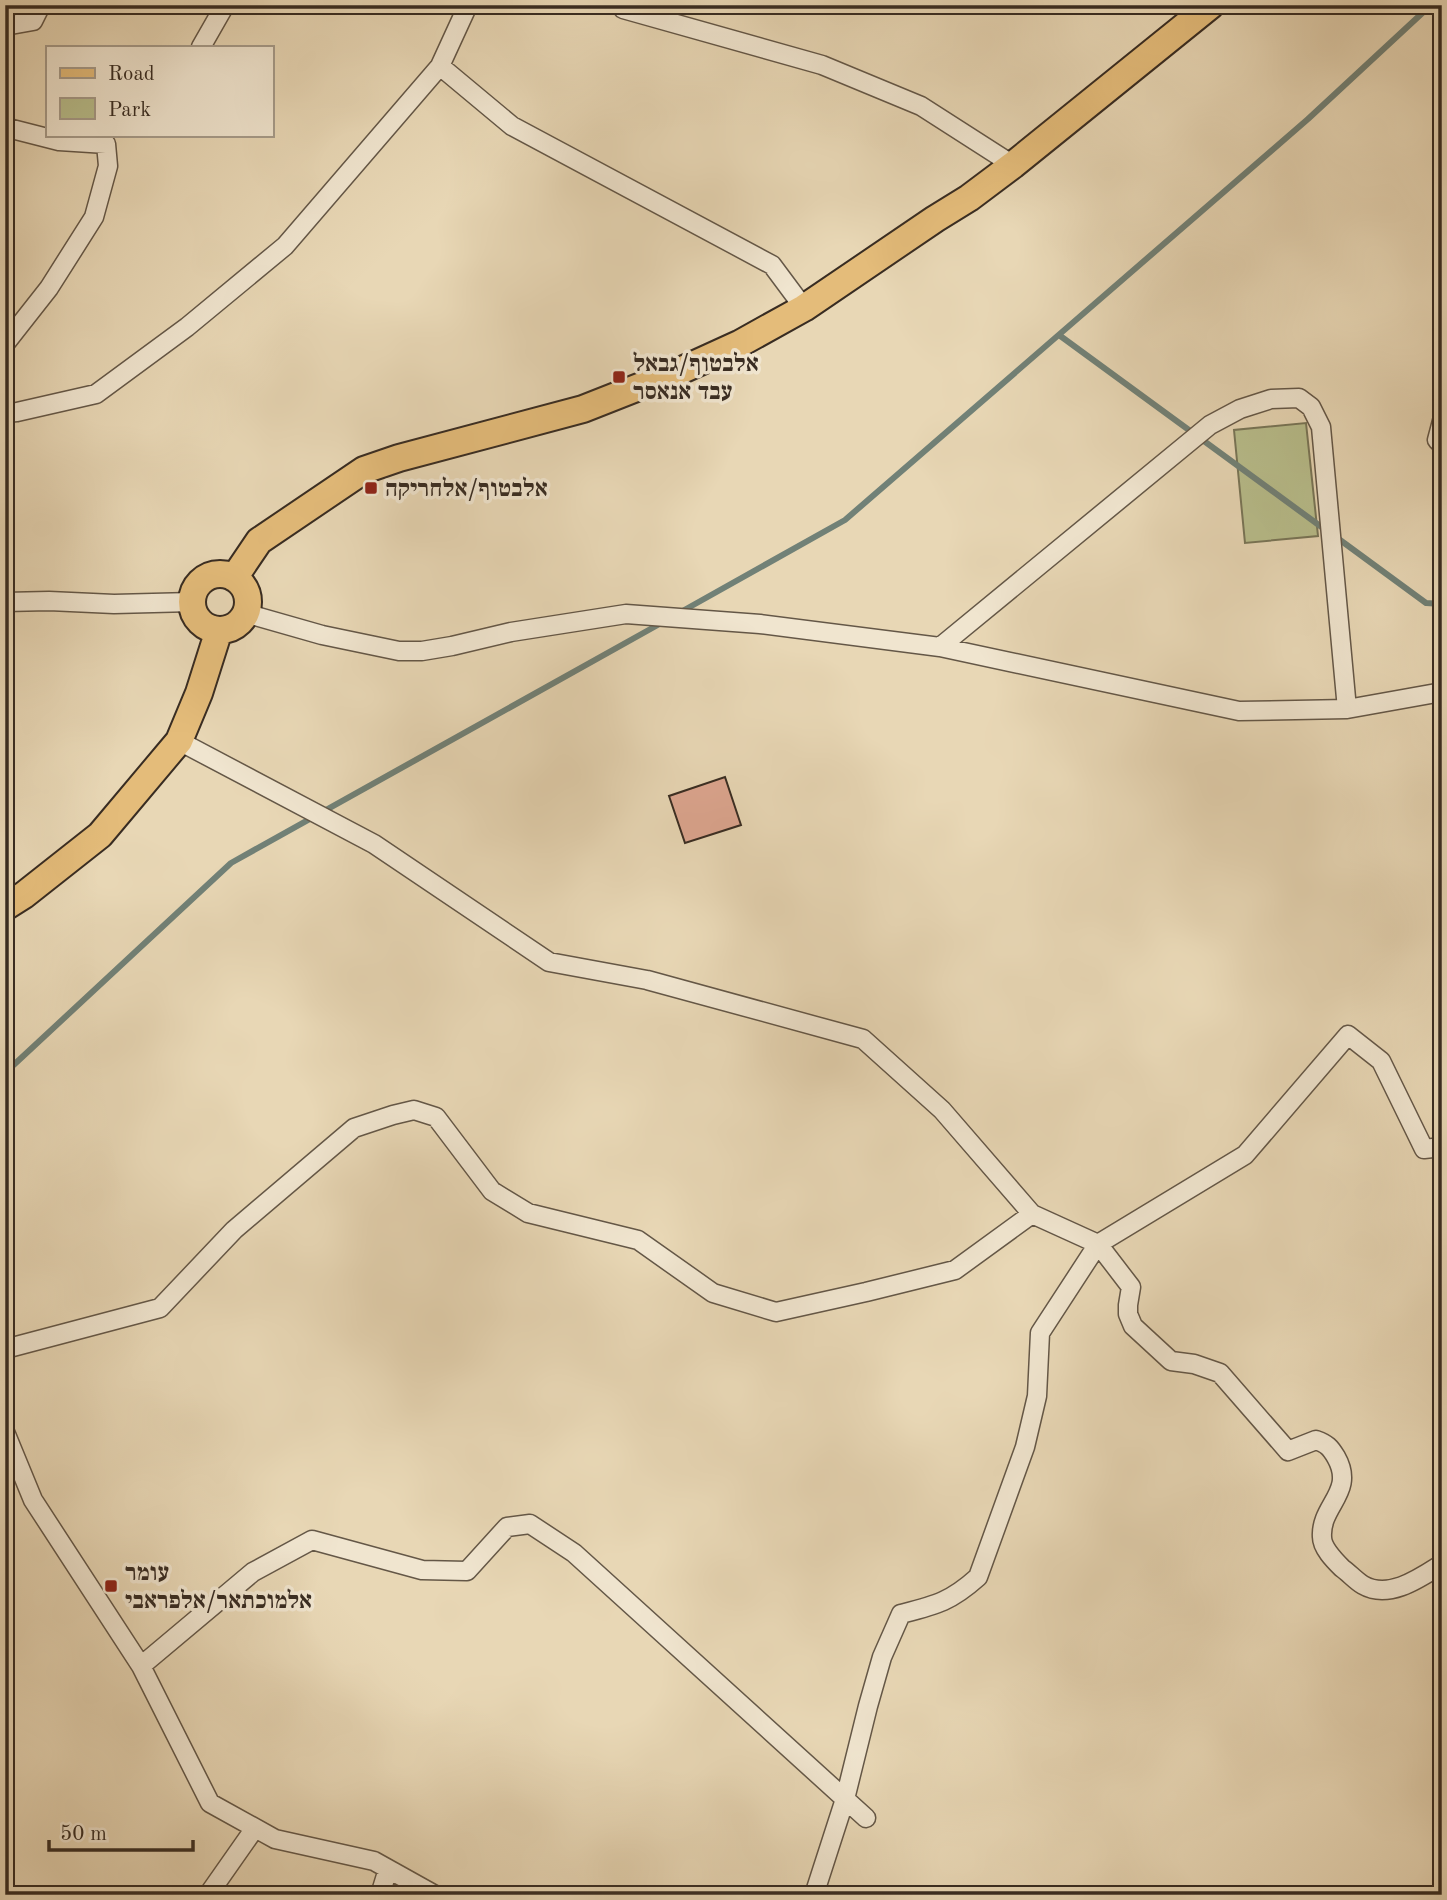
<svg xmlns="http://www.w3.org/2000/svg" width="1447" height="1900" font-family="'Old Standard TT','Frank Ruhl Libre',serif">
  <style>
    .green { fill: #b8be8c; stroke: #787557; stroke-width: 2 }
    .lines { fill: none; stroke-linecap: round; stroke-linejoin: round }
    .stream { stroke: #718177; stroke-width: 6 }
    .building { fill: #dda690; stroke: #382c22; stroke-width: 2 }
    .street-casing { stroke: #645747; stroke-width: 21 }
    .primary-casing { stroke: #382c22; stroke-width: 30 }
    .street { stroke: #f0e5cf; stroke-width: 18 }
    .primary { stroke: #e4bc7a; stroke-width: 26 }
    .poi-dot { fill: #8f2418; stroke: #f0e5cf; stroke-width: 2.5 }
    .labels { text-anchor: middle; stroke-width: 7; stroke-linejoin: round; paint-order: stroke }
    .poi-label { font-size: 24px; font-weight: bold; fill: #382c22; stroke: #f0e5cf; text-anchor: start }
  </style>
  <rect width="100%" height="100%" fill="#e8d7b5"/>
  <filter id="stains"><feTurbulence type="fractalNoise" baseFrequency=".00286" numOctaves="4"/><feColorMatrix values="0 0 0 0 .2 0 0 0 0 .09 0 0 0 0 .02 0 0 0 .5 -.17"/></filter>
  <radialGradient id="worn" r=".72"><stop offset=".6" stop-color="#630" stop-opacity="0"/><stop offset="1" stop-color="#630" stop-opacity=".3"/></radialGradient>
  <!-- green -->
  <path class="green" d="M1306,423L1318,536L1245,543L1234,430Z"/>
  <g class="lines">
    <!-- stream -->
    <path class="stream" d="M1059,335L1327,531
      M1336,537L1426,603L1442,604
      M679,613L845,520L1308,119L1431,5
      M5,1073L231,863L663,622"/>
  </g>
  <!-- building -->
  <path class="building" d="M725,777L741,825L685,843L669,796Z"/>
  <g class="lines">
    <!-- street casing -->
    <g class="street-casing">
      <path id="street" d="M623,9L822,65L921,106L1013,165
        M5,26L33,21L41,5
        M201,47L225,5
        M440,66L512,126L772,265L804,308
        M5,122L8,128L59,141L106,144L108,166L94,217L49,288L5,344
        M5,413L17,412L96,394L187,327L285,246L440,66L468,5
        M1442,421L1437,440L1442,445
        M5,602L49,601L114,604L192,602
        M245,613L322,635L399,651H422L452,646L511,632L626,614L760,624L940,647L1239,711L1347,709L1442,692
        M940,647L1210,425L1240,409L1271,399L1299,398L1311,407L1321,427L1347,709
        M179,741L374,844L549,962L647,980L863,1039L942,1110L1032,1214L1098,1244L1131,1287L1128,1305V1314L1133,1326L1171,1361L1194,1364L1220,1373L1288,1451L1316,1440C1327,1444 1330,1447 1336,1457C1356,1492 1320,1505 1322,1537C1322,1548 1334,1560 1342,1568C1349,1573 1356,1581 1363,1585C1389,1600 1420,1578 1442,1564
        M5,1349L160,1308L234,1230L354,1128L393,1115L414,1110L436,1117L492,1191L528,1213L638,1240L713,1293L776,1312L866,1292L955,1270L1032,1214
        M5,1432L33,1500L141,1666L210,1803L275,1839L374,1861L435,1895
        M141,1666L253,1572L312,1540L422,1570L467,1571L507,1527L530,1524L574,1553L866,1818
        M208,1895L255,1828
        M380,1895L388,1869
        M814,1895L845,1799L868,1706L882,1657L901,1614C936,1605 950,1602 978,1577L1025,1447L1037,1396L1040,1333L1098,1244L1245,1155L1348,1035L1381,1061L1424,1149L1442,1147"/>
    </g>
    <!-- primary casing -->
    <g class="primary-casing">
      <path id="primary" d="M192 602a28 28 0 1 1 56 0a28 28 0 1 1-56 0Z
        M234,578L259,541L364,470L399,458L583,409L682,370L739,344L804,308L935,219L969,198L1013,165L1211,5
        M5,907L24,895L100,835L179,741L199,693L219,630"/>
    </g>
    <!-- street -->
    <use href="#street" class="street"/>
    <!-- primary -->
    <use href="#primary" class="primary"/>
  </g>
  <!-- markers -->
  <g class="poi-dot">
    <rect x="612" y="370" width="14" height="14" rx="3.5"/>
    <rect x="364" y="481" width="14" height="14" rx="3.5"/>
    <rect x="104" y="1579" width="14" height="14" rx="3.5"/>
  </g>
  <g class="labels">
    <!-- poi labels -->
    <g class="poi-label">
      <text x="633" y="371">אלבטוף/גבאל<tspan x="633" dy="28">עבד אנאסר</tspan></text>
      <text x="385" y="496">אלבטוף/אלחריקה</text>
      <text x="125" y="1580">עומר<tspan x="125" dy="28">אלמוכתאר/אלפראבי</tspan></text>
    </g>
  </g>
  <!-- margin -->
  <rect width="1447" height="1900" fill="none" stroke="#e8d7b5" stroke-width="28"/>
  <rect x="7" y="7" width="1433" height="1886" fill="none" stroke="#382c22" stroke-width="3.5"/>
  <rect x="14" y="14" width="1419" height="1872" fill="none" stroke="#382c22" stroke-width="2"/>
  <!-- legend -->
  <rect x="46" y="46" width="228" height="91" fill="#f0e5cf" stroke="#a69b8a" stroke-width="2"/>
  <rect x="60" y="68" width="35" height="10" fill="#e4bc7a" stroke="#a69b8a" stroke-width="2"/>
  <text x="108" y="80" font-size="21" fill="#382c22">Road</text>
  <rect x="60" y="98" width="35" height="21" fill="#b8be8c" stroke="#a69b8a" stroke-width="2"/>
  <text x="108" y="116" font-size="21" fill="#382c22">Park</text>
  <!-- scale -->
  <path d="M49 1840v10h144v-10" fill="none" stroke="#382c22" stroke-width="3.5"/>
  <text x="60" y="1840" font-size="21" fill="#382c22" stroke="#f0e5cf" stroke-width="5" paint-order="stroke">50 m</text>
  <rect width="100%" height="100%" filter="url(#stains)"/>
  <rect width="100%" height="100%" fill="url(#worn)"/>
</svg>
